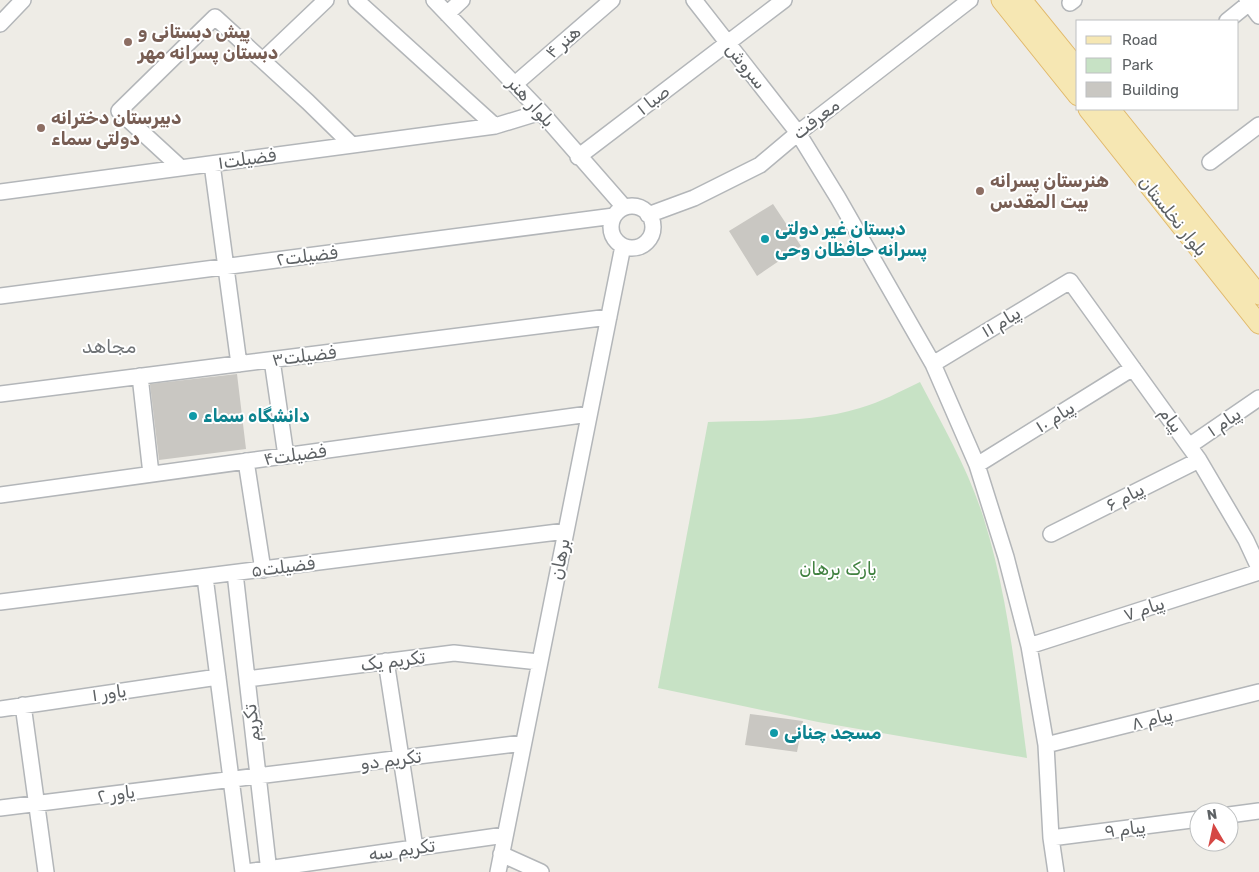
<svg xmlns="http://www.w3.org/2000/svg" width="1259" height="872" font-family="Rubik,Vazirmatn,sans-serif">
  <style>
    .green { fill: #c7e2c5 }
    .building { fill: #c9c7c2 }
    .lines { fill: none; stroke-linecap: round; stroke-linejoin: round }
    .minor-casing { stroke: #b3b6b9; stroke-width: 18 }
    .major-casing { stroke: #e1b96b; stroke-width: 21 }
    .minor { stroke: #fff; stroke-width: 15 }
    .major { stroke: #f6e7b3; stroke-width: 19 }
    .education-dot { fill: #8d6e63; stroke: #fff; stroke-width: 2 }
    .culture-dot { fill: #0f9aa8; stroke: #fff; stroke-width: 2 }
    .labels { text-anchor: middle; stroke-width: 4; stroke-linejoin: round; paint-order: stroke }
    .education-label { font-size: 18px; font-weight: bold; fill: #785e54; stroke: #fff; text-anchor: start }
    .street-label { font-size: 18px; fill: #5d6164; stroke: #fff }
    .culture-label { font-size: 18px; font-weight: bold; fill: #0d838f; stroke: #fff; text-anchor: start }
    .park-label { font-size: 18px; fill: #408140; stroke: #fff }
    .neighbourhood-label { font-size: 19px; fill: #6f7376; stroke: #fff }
  </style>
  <rect width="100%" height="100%" fill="#eeece6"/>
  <!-- green -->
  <path class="green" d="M920,382C943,426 968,469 983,516C1008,595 1016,676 1027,758L818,722L658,688L708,422C758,420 812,423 860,408C881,402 901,391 920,382Z"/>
  <!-- building -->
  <path class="building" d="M773,204L801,246L757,276L729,231Z
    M237,374L246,449L159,460L150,384Z
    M750,714L803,721L797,752L745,745Z"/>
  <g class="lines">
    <!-- minor casing -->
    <g class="minor-casing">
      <path id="minor" d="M356,0L495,126
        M434,0L541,112L624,207
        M694,0L798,133L838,198L933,364L977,465L1006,557L1029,646L1046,745L1051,838L1056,872
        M1247,0L1259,16
        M1070,3L1074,0
        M447,14L462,0
        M1227,21L1253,0
        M0,24L23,0
        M263,60L326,0
        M515,84L612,0
        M578,157L784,0
        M1210,162L1259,125
        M212,164L239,364
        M181,168L119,111L215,17L308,102L352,145
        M0,192L495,126L541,112
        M611 227a21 21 0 1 1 42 0a21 21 0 1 1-42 0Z
        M648,215L694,198L760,165L798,133L970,0
        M0,296L614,216
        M272,360L286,456
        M933,364L1070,281L1199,460L1246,540L1259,568
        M140,376L151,474
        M0,394L609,317
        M1189,446L1259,398
        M246,461L263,570
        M977,465L1133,368
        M0,495L589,414
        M1051,534L1199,460
        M235,573L269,872
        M205,577L243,872
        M0,602L566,531
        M1029,646L1259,572
        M386,661L415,848
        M247,679L454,653L539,662
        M23,705L46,872
        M0,709L218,677
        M1046,745L1259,692
        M0,808L523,743
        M1229,815L1259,811
        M1051,838L1199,819
        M501,854L541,872
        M246,872L505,835
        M498,872L623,246"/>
    </g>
    <!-- major casing -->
    <g class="major-casing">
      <path id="major" d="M1001,0L1078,96
        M1022,0L1078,69
        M1088,109L1259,324
        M1110,109L1259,295"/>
    </g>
    <!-- minor -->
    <use href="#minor" class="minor"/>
    <!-- major -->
    <use href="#major" class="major"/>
  </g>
  <!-- markers -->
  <g class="education-dot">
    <circle cx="128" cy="42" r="5"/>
    <circle cx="41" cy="128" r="5"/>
    <circle cx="980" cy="191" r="5"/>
  </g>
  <g class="culture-dot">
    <circle cx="765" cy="239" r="5"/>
    <circle cx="193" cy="416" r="5"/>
    <circle cx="774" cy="733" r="5"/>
  </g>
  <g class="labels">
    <!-- education labels -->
    <g class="education-label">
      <text x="138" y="38">پیش دبستانی و<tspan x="138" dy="21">دبستان پسرانه مهر</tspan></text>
      <text x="51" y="124">دبیرستان دخترانه<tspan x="51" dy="21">دولتی سماء</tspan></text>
      <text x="990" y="187">هنرستان پسرانه<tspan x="990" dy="21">بیت المقدس</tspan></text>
    </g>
    <!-- street labels -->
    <g class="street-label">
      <text transform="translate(563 42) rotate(-41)" y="6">هنر ۴</text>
      <text transform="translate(746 66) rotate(52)" y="6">سروش</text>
      <text transform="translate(653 100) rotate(-38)" y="6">صبا ۱</text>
      <text transform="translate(531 102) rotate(48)" y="6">بلوار هنر</text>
      <text transform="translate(816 119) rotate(-38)" y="6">معرفت</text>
      <text transform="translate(247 159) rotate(-8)" y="6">فضیلت۱</text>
      <text transform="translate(1173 216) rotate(51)" y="6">بلوار نخلستان</text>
      <text transform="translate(307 256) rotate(-7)" y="6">فضیلت۲</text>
      <text transform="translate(1001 322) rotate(-31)" y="6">پیام ۱۱</text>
      <text transform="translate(304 356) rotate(-7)" y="6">فضیلت۳</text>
      <text transform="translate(1055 417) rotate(-32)" y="6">پیام ۱۰</text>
      <text transform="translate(1171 420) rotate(54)" y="6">پیام</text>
      <text transform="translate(1224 422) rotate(-34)" y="6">پیام ۱</text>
      <text transform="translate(295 455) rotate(-8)" y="6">فضیلت۴</text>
      <text transform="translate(1125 497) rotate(-27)" y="6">پیام ۶</text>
      <text transform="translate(560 559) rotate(-79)" y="6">برهان</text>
      <text transform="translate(283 567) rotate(-7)" y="6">فضیلت۵</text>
      <text transform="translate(1144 609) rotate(-18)" y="6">پیام ۷</text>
      <text transform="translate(393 661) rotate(-7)" y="6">تکریم یک</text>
      <text transform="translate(109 693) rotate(-8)" y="6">یاور ۱</text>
      <text transform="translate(1152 719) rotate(-14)" y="6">پیام ۸</text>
      <text transform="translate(252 723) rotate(-97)" y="6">تکریم</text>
      <text transform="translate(391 760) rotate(-7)" y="6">تکریم دو</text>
      <text transform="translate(116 794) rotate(-7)" y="6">یاور ۲</text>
      <text transform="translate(1125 829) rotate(-7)" y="6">پیام ۹</text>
      <text transform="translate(402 850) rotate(-8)" y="6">تکریم سه</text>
    </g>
    <!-- culture labels -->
    <g class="culture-label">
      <text x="775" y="235">دبستان غیر دولتی<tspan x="775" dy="21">پسرانه حافظان وحی</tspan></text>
      <text x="203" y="422">دانشگاه سماء</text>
      <text x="784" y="739">مسجد چنانی</text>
    </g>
    <!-- park labels -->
    <g class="park-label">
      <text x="838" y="575">پارک برهان</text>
    </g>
    <!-- neighbourhood labels -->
    <g class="neighbourhood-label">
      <text x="109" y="353">مجاهد</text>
    </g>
  </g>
  <!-- legend -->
  <rect x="1076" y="20" width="162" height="90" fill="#ffffff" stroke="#bec0c1"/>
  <rect x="1086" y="36" width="25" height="8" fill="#f6e7b3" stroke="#bec0c1"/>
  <text x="1122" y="45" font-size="15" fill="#5d6164">Road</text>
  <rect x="1086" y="58" width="25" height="15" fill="#c7e2c5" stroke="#bec0c1"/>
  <text x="1122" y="70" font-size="15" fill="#5d6164">Park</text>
  <rect x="1086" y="82" width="25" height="15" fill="#c9c7c2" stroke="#bec0c1"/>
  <text x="1122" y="95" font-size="15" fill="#5d6164">Building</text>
  <!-- north arrow -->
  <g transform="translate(1214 827) rotate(351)"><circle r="24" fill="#ffffff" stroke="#bec0c1"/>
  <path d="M0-4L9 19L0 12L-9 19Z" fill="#d54744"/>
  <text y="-8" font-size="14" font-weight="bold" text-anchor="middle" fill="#5d6164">N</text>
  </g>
</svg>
